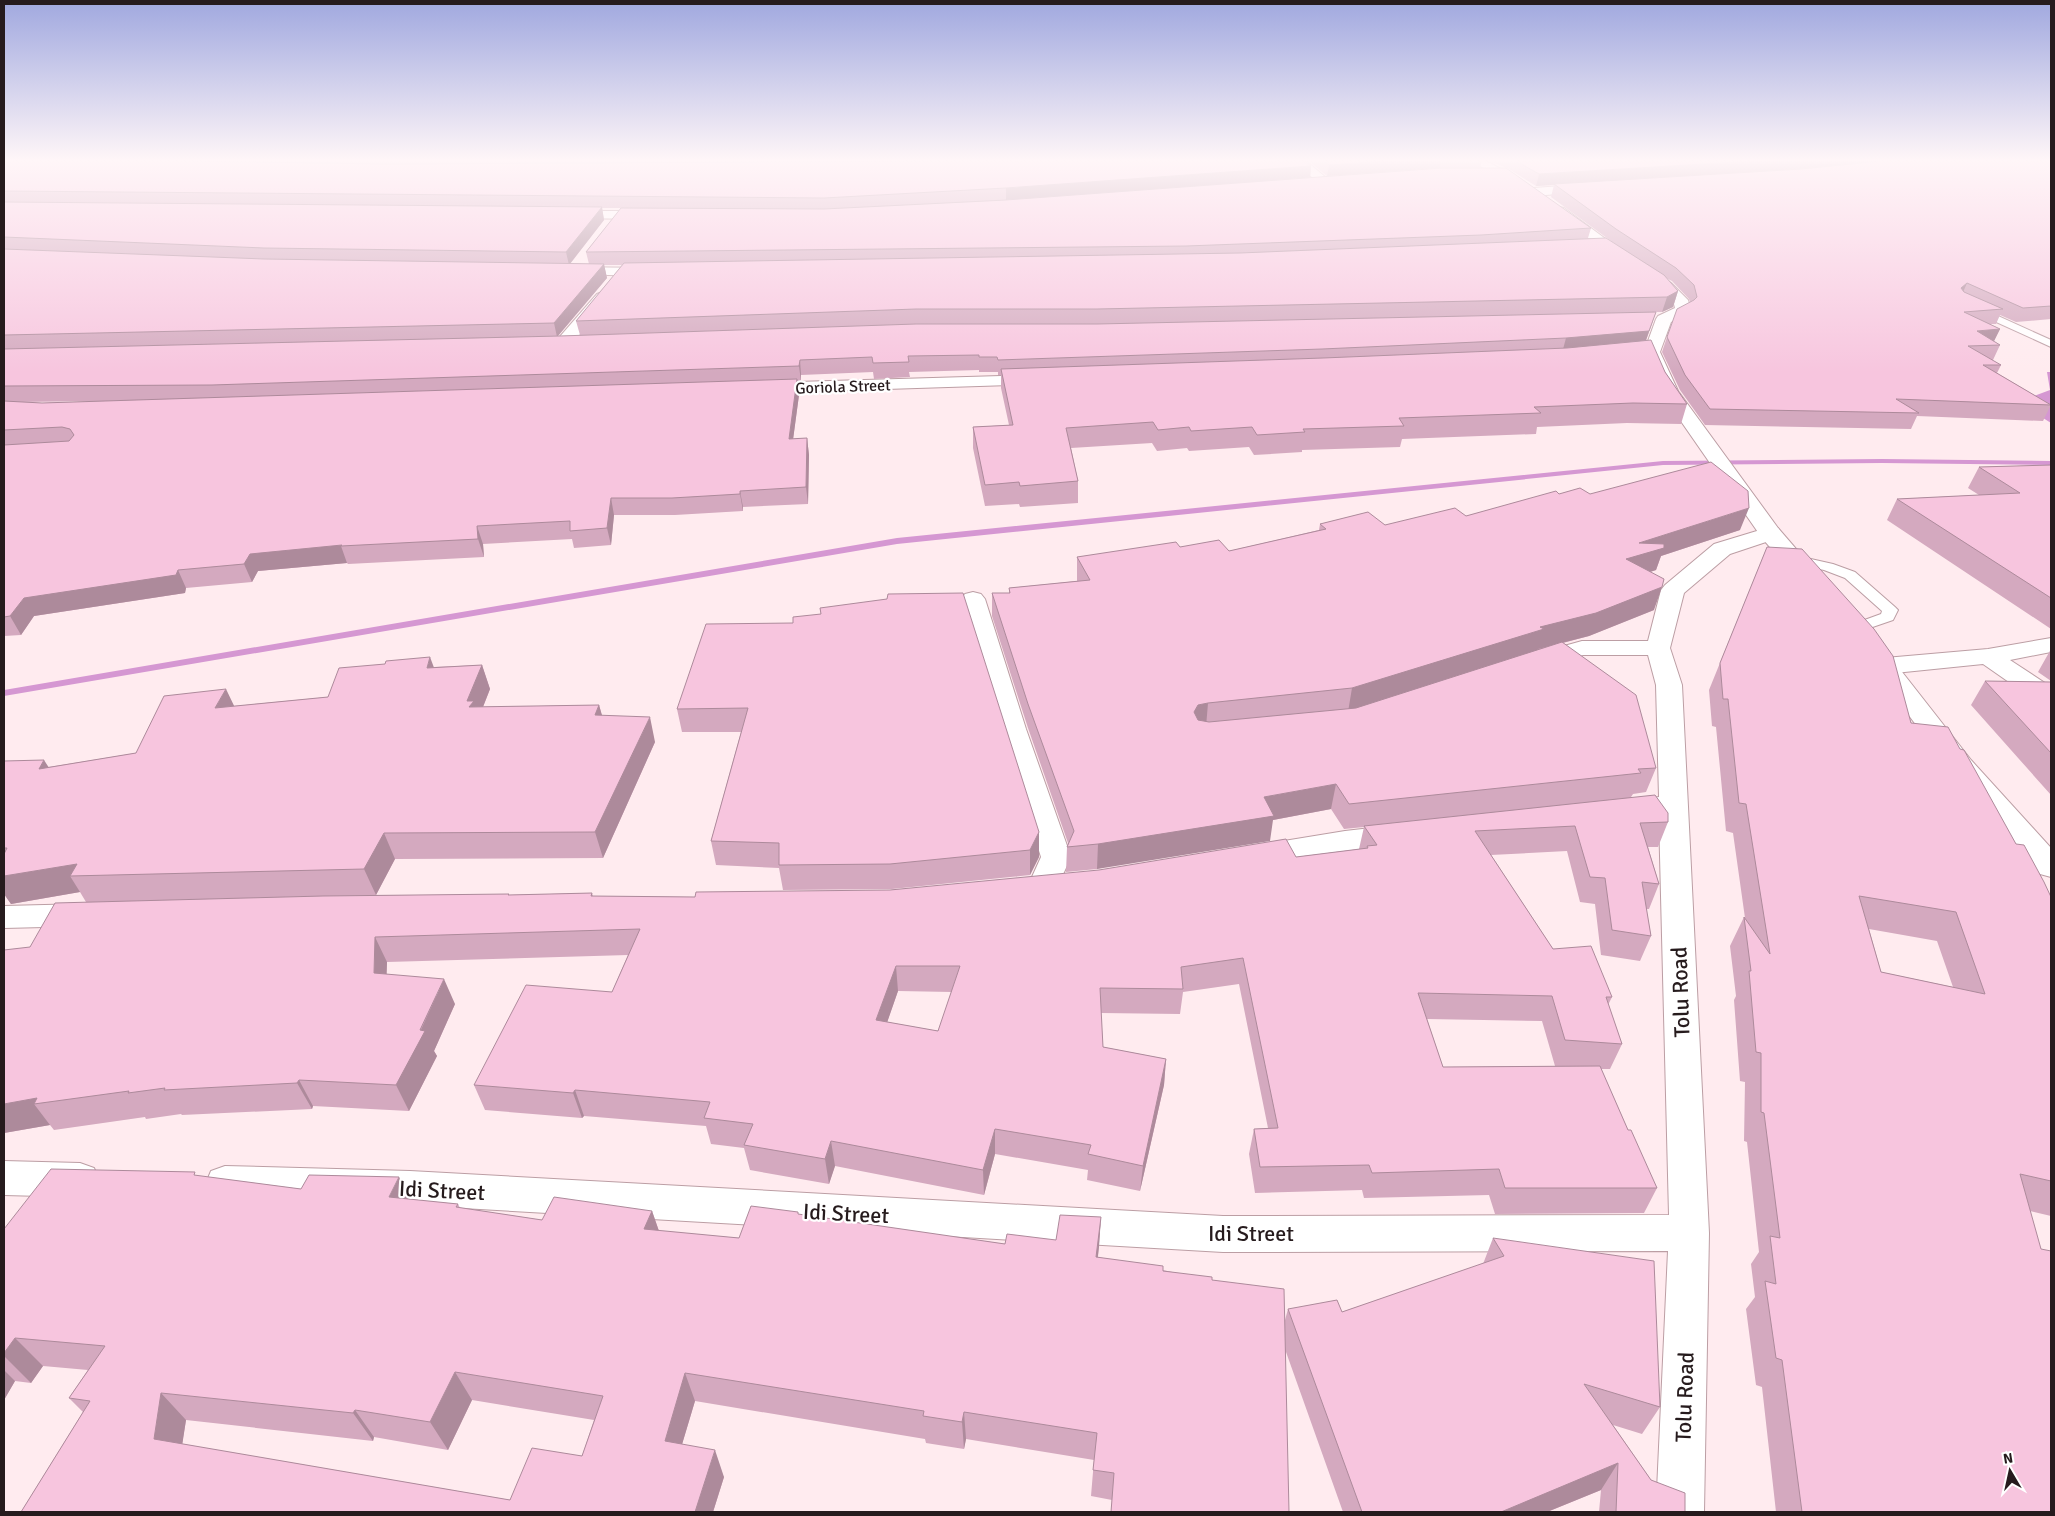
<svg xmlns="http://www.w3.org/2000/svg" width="2055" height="1516" font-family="Signika,sans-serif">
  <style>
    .water { fill: #d597d2 }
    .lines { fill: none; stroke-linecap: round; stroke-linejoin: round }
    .stream { fill: #d597d2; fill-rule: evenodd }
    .service-casing { stroke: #bc9ea4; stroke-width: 2 }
    .minor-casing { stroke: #bc9ea4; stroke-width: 2 }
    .tertiary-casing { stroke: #bc9ea4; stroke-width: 2 }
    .secondary-casing { stroke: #bc9ea4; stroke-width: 2 }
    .service { fill: #fff; fill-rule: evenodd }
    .minor { fill: #fff; fill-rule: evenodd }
    .tertiary { fill: #fff; fill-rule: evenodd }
    .secondary { fill: #fff; fill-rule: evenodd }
    .wall { fill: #d4a9bf; fill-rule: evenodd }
    .shaded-wall { fill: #ad8a9b }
    .building { fill: #f7c5de; stroke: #ad8a9b; fill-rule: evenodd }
    .labels { text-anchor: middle; stroke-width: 4.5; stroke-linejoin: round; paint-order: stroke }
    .far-street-label { font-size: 16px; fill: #261b1d; stroke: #fff }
    .near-street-label { font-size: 22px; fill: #261b1d; stroke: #fff }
  </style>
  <rect width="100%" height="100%" fill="#ffebef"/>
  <!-- water -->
  <path class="water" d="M2047,372H2051V423L2018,402L2050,390Z"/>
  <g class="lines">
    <!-- stream -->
    <path class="stream" d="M1882,459L2051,461V465L1882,463L1663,465L897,544L4,696V690L897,538L1663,461Z"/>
    <!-- service casing -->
    <g class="service-casing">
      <path id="service" d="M1976,306L2051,340V347L1972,311L1971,309Z
        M1793,555L1833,564L1855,572L1895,607L1898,610L1893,620L1858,632H1848L1845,629L1848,626L1881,614L1882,611L1845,578L1824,570L1788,562L1786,559L1788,556Z"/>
    </g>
    <!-- minor casing -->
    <g class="minor-casing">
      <path id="minor" d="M1293,161H1306L1330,181L1328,184H1320Z
        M1471,161H1486L1510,174L1504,178L1500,177Z
        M567,267L654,268L659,269L661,272L659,275L654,276L562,274L560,271L562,268Z
        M602,292L607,294L610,297L607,300L569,348H557L555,344L557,340L597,294Z
        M1039,375L1045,376L1048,380L1045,384L760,393L754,392L751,388L754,384L760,383Z
        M1770,527L1778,528L1781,533L1778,538L1730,554L1684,593L1670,648L1682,685L1709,1233L1704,1512H1656L1668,1251L1223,1252L410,1205L225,1200L211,1195L206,1183L211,1171L225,1166L410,1171L1223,1216L1669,1215L1659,816L1627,820L1617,817L1613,810L1617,803L1659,797L1656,685L1648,655H1583L1537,668L1528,666L1525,661L1528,656L1582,641H1648L1661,590L1665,585L1714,544Z
        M973,592L981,594L985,599L1026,729L1071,857L1053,896L1042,899L1031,896L1027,888L1041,857L1000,729L961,599L965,594Z
        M2051,638V652L2010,660L2051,687V707L2042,705L1983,664L1885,674L1876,671L1872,666L1876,661L1885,658L1988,649Z
        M1397,825L1407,828L1412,835L1407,842L1254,866L1243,863L1239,856L1243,849L1254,846L1345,831Z
        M85,904L96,907L101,915L96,923L85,926L4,928V906Z
        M4,1161L80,1163L94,1168L99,1180L94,1192L80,1197L4,1195Z"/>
    </g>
    <!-- tertiary casing -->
    <g class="tertiary-casing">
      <path id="tertiary" d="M565,211H652L659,215L652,219L560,218L558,215Z"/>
    </g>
    <!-- secondary casing -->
    <g class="secondary-casing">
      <path id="secondary" d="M1589,184L1593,185L1595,188L1593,191L1534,196L1528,192L1534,188Z
        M1559,207L1564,208L1611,243L1671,283L1688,300L1691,310L1689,313L1671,322L1660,352L1678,391L1778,528L1816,572L1819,577L1816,582L1808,584L1800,582L1762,538L1660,391L1644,352L1656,319L1658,316L1675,308L1674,304L1661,289L1601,249L1554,214L1552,211L1554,208Z
        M1879,652L1888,654L1971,760L2051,848V877L2040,874L1951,772L1867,659L1870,654Z"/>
    </g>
    <!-- service -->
    <use href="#service" class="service"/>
    <!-- minor -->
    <use href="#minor" class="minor"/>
    <!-- tertiary -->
    <use href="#tertiary" class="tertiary"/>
    <!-- secondary -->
    <use href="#secondary" class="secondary"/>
  </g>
  <!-- wall -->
  <path class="wall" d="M4,161L391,164L194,161H918L859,162L1311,166L1310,178L1591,228L1588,238L1611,241L1551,197L1554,185L1536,186L1509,169L1490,161H1879L1797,169L2051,161V319L2016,322L2000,315L1996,324H1990L2000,329L1994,341L2000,345L1993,360H1992L2001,365L1997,373L2051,405L2043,421L1917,416L1911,429L1705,425L1680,390L1662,352L1667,337L1690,302L1689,299L1672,281L1666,278L1678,291L1673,307L1662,312H1656L1646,340L1665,372L1687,404L1681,424L1627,423L1537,427L1536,434L1402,439L1400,447L1302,450V452L1254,455L1249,447L1189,451L1187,448L1157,451L1152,443L1071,448L1078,481V503L1020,507L1019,504L985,506L973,448V427L1009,425L1001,388V375H998V372H979V370L909,372L910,377L874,379L873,372L801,375V381H797L799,395L793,439L807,438L809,455L808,504L743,507V511L675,515H614L611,545L574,548L572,539L483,544L484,557L348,564L347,563L258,571L252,582L186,588L185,593L34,616L21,635L4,636ZM602,208H621L586,252L589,264H570L604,220ZM604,265H622L576,321L580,335L558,336L607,278ZM102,401L42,403L17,402Z
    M1309,161H1482L1480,168L1327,176Z
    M2051,465V629L1887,520L1897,499L1979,495L1968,488L1979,467Z
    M1559,494H1590L1740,530L1661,556L1656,570L1650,572L1654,610L1589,636L1563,643L1656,768L1646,792L1633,794L1631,797L1668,822L1658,847H1648L1659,884L1649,909H1646L1651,936L1640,961L1601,955L1595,904L1580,902L1567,851L1491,855L1553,949L1612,997L1608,1005L1622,1044L1610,1069H1601L1628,1130L1657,1188L1644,1213L1495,1214L1489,1195L1364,1198L1362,1190L1255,1193L1249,1154L1254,1129L1268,1128L1239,984L1183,992L1180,1014L1101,1013L1103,1047L1166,1059L1164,1085L1140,1191L1087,1180L1088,1170L995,1154L984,1195L835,1166L829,1184L750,1170L744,1148L711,1144L706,1126L584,1116L582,1118L485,1110L474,1085L612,992L628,955L387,962L386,974L455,1004L434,1051L437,1056L409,1111L313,1106L312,1109L182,1115L181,1114L146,1119L145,1117L54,1130L50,1125L4,1133L30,947L86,902L80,892L11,904L4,894V761L49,767L136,753L234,706L328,697L434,667L482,665L490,689L483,707L599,705L602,716L655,742L603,858L395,859L376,895H509L592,893L593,896L695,897L890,890L1296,857L1359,849L1364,827L1344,829L1331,809L1273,820L1097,869L1066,872L1067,847L1068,843L1028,728L992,616V593H1009V588L1077,581V557L1180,547L1229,551L1319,530L1320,524L1385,525L1466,516ZM898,991L952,992L938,1031L887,1022ZM1427,1019L1542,1021L1555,1066L1443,1067Z
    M1767,547L1911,723L1960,749L2016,844L2051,897V1216L2030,1211L2051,1512H1776L1762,1387L1756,1385L1746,1309L1755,1297L1751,1264L1759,1252L1747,1142L1744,1141L1745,1082L1740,1081L1734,1000L1736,996L1730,946L1744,917L1745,918L1733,833L1726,831L1716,727L1712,726L1709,690ZM1869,929L1937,941L1953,987L1881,972Z
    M820,608L1039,832V857L1030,875L892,889L783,890L779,868L716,865L711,841L741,732H682L677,709L793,623L821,614Z
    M2051,649V681L2038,672Z
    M1985,681L2051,682V795L1971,705Z
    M198,1176L301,1189L458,1204L460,1208L542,1220L652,1211L659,1231L739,1238L799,1215L1005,1244L1056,1240L1101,1217L1098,1257L1212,1280L1285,1320L1288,1309L1342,1312L1483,1264L1493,1238L1660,1407L1642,1434L1613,1425L1651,1480L1685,1512H1599L1601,1490L1547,1512H1343L1286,1352L1112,1500L1091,1496L1094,1460L966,1439L964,1449L926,1443L925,1439L695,1401L682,1444L724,1477L713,1512H21L83,1412L69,1398L88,1370L43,1366L31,1383L15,1381L4,1400V1229ZM472,1400L594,1420L582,1456L510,1500L182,1444L186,1420L373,1441L374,1437L448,1450Z"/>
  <!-- shaded-wall -->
  <path class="shaded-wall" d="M1385,161H1441L1440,168L1327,176L1329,165Z
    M1752,161H1880L1797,169L1536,186L1539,174Z
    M1311,166L1310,178L1006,200V188Z
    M602,207L604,220L569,265L566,252Z
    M604,264L607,278L557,337L554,323Z
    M1967,283L1961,297V288Z
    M1678,291L1673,307L1662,312L1667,297Z
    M1656,312L1644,346L1562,353L1566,338Z
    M2000,329L1993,343L1977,331Z
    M800,360L801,375V381L799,366Z
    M797,379L799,395L791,455L789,439Z
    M807,438L809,455L808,504L806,487Z
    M740,491L743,507V511L740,494Z
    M611,498L614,515L611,545L607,528Z
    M1749,508L1740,530L1661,556L1656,570L1619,582L1626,559L1639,543Z
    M477,526L483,544L484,557L478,539Z
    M342,545L341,546L347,563L258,571L252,582L244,564L250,554Z
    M178,570L186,588L185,593L34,616L21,635L10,616L24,598Z
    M1662,587L1654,610L1589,636L1538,649L1537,653L1348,712L1352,688Z
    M430,657L439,681L427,668Z
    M482,665L490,689L479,717L478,732L467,701Z
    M226,689L238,714L215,708Z
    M1208,703L1206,727L1196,729L1194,712L1198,705Z
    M599,705L606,729L595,715Z
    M650,717L655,742L603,858L595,832Z
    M44,760L60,785L39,769Z
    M1336,784L1331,809L1273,820L1270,841L1097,869L1098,844L1264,797Z
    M1039,832V857L1030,875V850Z
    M384,833L395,859L376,895L364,869Z
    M77,864L70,876L80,892L11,904L4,894V876Z
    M375,937L387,962L386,999L374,973Z
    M896,966L898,991L879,1046L876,1020Z
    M444,979L455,1004L434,1051L437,1056L409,1111L396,1085Z
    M1166,1059L1164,1085L1140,1191L1143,1166Z
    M299,1080L313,1106L312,1109L297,1083Z
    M575,1090L584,1116L582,1118L573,1093Z
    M37,1098L34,1104L50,1125L4,1133V1104Z
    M995,1129V1154L984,1195L983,1170Z
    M831,1141L835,1166L829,1184L825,1159Z
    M399,1177L414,1207L389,1197Z
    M652,1211L662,1240L644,1229Z
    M1101,1217L1099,1247L1094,1286L1096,1257Z
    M15,1338L43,1366L31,1383L4,1356V1353Z
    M4,1370L15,1381L4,1400Z
    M455,1372L472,1400L448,1450L430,1422Z
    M685,1373L695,1401L675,1468L665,1441Z
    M161,1393L186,1420L179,1466L154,1439Z
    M355,1410L374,1437L373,1441L353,1413Z
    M964,1412L966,1439L964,1449L962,1422Z
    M715,1450L724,1477L713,1512H695Z
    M1618,1463L1601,1490L1547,1512H1501Z"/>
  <!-- building -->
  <path class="building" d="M4,161H181L388,164L959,161H1305L1311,166L1006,188L824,198L4,191Z
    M1324,161H1385L1329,165Z
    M1516,161H1752L1539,174Z
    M1880,161H2051V306L2023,308L1967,283L1961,288L1964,292L2003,309L1964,312L2000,329L1977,331L2000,345L1968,346L2001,365H1983L2051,405L1896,399L1919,413L1710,409L1685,375L1667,337L1677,309L1694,300L1697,297L1694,285L1676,268L1616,229L1554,184L1801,169Z
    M1442,168H1506L1591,228L1481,235L1186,246L586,252L621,208L824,209L1006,200Z
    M4,202L602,207L566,252L264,248L4,237Z
    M1606,238L1664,275L1678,291L1667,297L1097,309H916L576,321L624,263L1240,253Z
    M4,249L264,259L604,264L554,323L4,335Z
    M1656,312L1649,331L1566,338L1322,349L998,360L997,357H979V355L908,356L909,362L873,363L872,357L800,360L799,366L212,385L4,386V349L560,336L916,324H1097Z
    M1651,340L1665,372L1687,404L1633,403L1534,407L1541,413L1399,418L1404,426L1303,429L1305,432L1257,435L1252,427L1191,431L1189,427L1158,430L1153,422L1066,428L1078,481L1020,486L1019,482L985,485L973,427L1013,425L1001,369L1323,358L1567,348Z
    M797,379L789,439L807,438L806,487L740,491V494L672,498H611L607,528L570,531V521L477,526L478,539L341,546L342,545L250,554L244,564L178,570L176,575L24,598L10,616L4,617V445L69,441L74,435L70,429L62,427L4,430V401L42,403Z
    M1711,462L1748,491L1749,508L1639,543L1664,544V548L1626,559L1664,579L1662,587L1596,613L1540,627L1544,629L1352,688L1208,703L1198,705L1194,712L1198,720L1209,722L1356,708L1562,642L1636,695L1656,768L1638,769L1641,773L1349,804L1336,784L1264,797L1274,816L1098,844L1067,847L1074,831L1028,704L992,593H1010L1009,588L1090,580L1077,557L1176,542L1180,547L1219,540L1229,551L1326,529L1320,524L1368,512L1385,525L1455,508L1466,516L1556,491L1559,494L1580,488L1590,494Z
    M2051,465V598L1897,499L2020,493L1979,467Z
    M1767,547L1802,549L1874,629L1893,656L1911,723L1948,727L1960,749L1964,750L2016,844L2024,845L2044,882L2051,897V1181L2020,1174L2041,1249L2051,1251V1512H1802L1782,1360L1776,1358L1765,1281L1776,1284L1770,1236L1780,1238L1764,1113L1761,1112V1053L1756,1052L1749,971H1751L1744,917L1770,954L1746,804L1739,803L1728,699H1723L1720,663ZM1859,896L1956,912L1985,994L1881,972Z
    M963,593L1039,832L1030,850L890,864L779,865V843L711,841L748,708L677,709L706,624L793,623V617L821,614L820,608L887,599L888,594Z
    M430,657L427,668L482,665L467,701H474L469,707L599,705L595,715L650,717L595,832L384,833L364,869L70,876L77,864L4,876V854L7,848H4V761L44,760L39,769L136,753L164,696L226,689L215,708L328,697L339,668L385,664L386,661Z
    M1985,681L2051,682V753Z
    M1655,795L1668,813V822L1640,823L1659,884L1642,882L1651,936L1612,930L1605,878L1590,877L1575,826L1475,831L1553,949L1591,946L1612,997H1606L1622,1044L1565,1040L1552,996L1418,993L1443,1067L1600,1066L1628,1130H1631L1657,1188H1505L1499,1169L1372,1173L1369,1165L1260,1167L1254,1129L1278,1128L1243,958L1181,967L1183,989L1100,988L1103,1047L1166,1059L1143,1166L1088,1154L1091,1145L995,1129L983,1170L831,1141L825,1159L744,1145L753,1124L704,1118L710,1102L575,1090L573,1093L474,1085L526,985L612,992L640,929L375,937L374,973L444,979L420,1030L425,1031L396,1085L299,1080L297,1083L164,1090L165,1088L128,1093L129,1091L34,1104L37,1098L4,1104V950L30,947L55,903L323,896L509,894L508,895L592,893L591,896L695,897L696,892L890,890L1099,870L1286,839L1296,857L1368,848L1367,846L1377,845L1364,826ZM896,966H960L938,1031L876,1020Z
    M51,1169L195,1172L194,1175L301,1189L309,1175L399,1177L389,1197L458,1204L456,1207L542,1220L554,1197L652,1211L644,1229L739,1238L751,1206L798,1212V1214L1005,1244L1007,1234L1056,1240L1060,1215L1101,1217L1096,1257L1163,1266V1271L1212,1277V1280L1284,1289L1289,1512H1111L1114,1473L1093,1470L1097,1433L964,1412L962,1422L923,1416L924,1411L685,1373L665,1441L715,1450L695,1512H21L90,1401L69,1398L105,1346L15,1338L4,1353V1229ZM455,1372L603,1396L582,1456L532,1448L510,1500L154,1439L161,1393L353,1413L355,1410L430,1422Z
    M1493,1238L1654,1261L1660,1407L1584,1384L1651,1480L1685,1493V1512H1616L1618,1463L1501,1512H1362L1288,1309L1337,1300L1342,1312L1504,1256Z"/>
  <!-- sky -->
  <linearGradient id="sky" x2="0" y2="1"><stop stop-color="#a0a8df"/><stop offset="0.43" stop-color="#fff6f8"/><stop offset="1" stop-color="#fff6f8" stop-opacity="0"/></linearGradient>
  <rect width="2055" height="373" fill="url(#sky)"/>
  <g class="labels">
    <!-- far-street labels -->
    <g class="far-street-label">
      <text transform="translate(843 386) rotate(-2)" y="6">Goriola Street</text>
    </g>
    <!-- near-street labels -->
    <g class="near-street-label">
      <text transform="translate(1680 992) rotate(-92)" y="8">Tolu Road</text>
      <text transform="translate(442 1190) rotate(3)" y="8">Idi Street</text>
      <text transform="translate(846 1213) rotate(3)" y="8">Idi Street</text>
      <text x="1251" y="1241">Idi Street</text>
      <text transform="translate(1684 1397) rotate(-88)" y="8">Tolu Road</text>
    </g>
  </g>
  <!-- border -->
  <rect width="2055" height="1516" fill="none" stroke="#261b1d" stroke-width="10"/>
  <!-- north arrow -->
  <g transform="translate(2010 1471) rotate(351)" stroke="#ffffff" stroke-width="4" paint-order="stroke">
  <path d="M0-4L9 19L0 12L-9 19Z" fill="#261b1d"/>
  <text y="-8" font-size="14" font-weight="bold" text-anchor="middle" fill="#261b1d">N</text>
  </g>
</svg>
